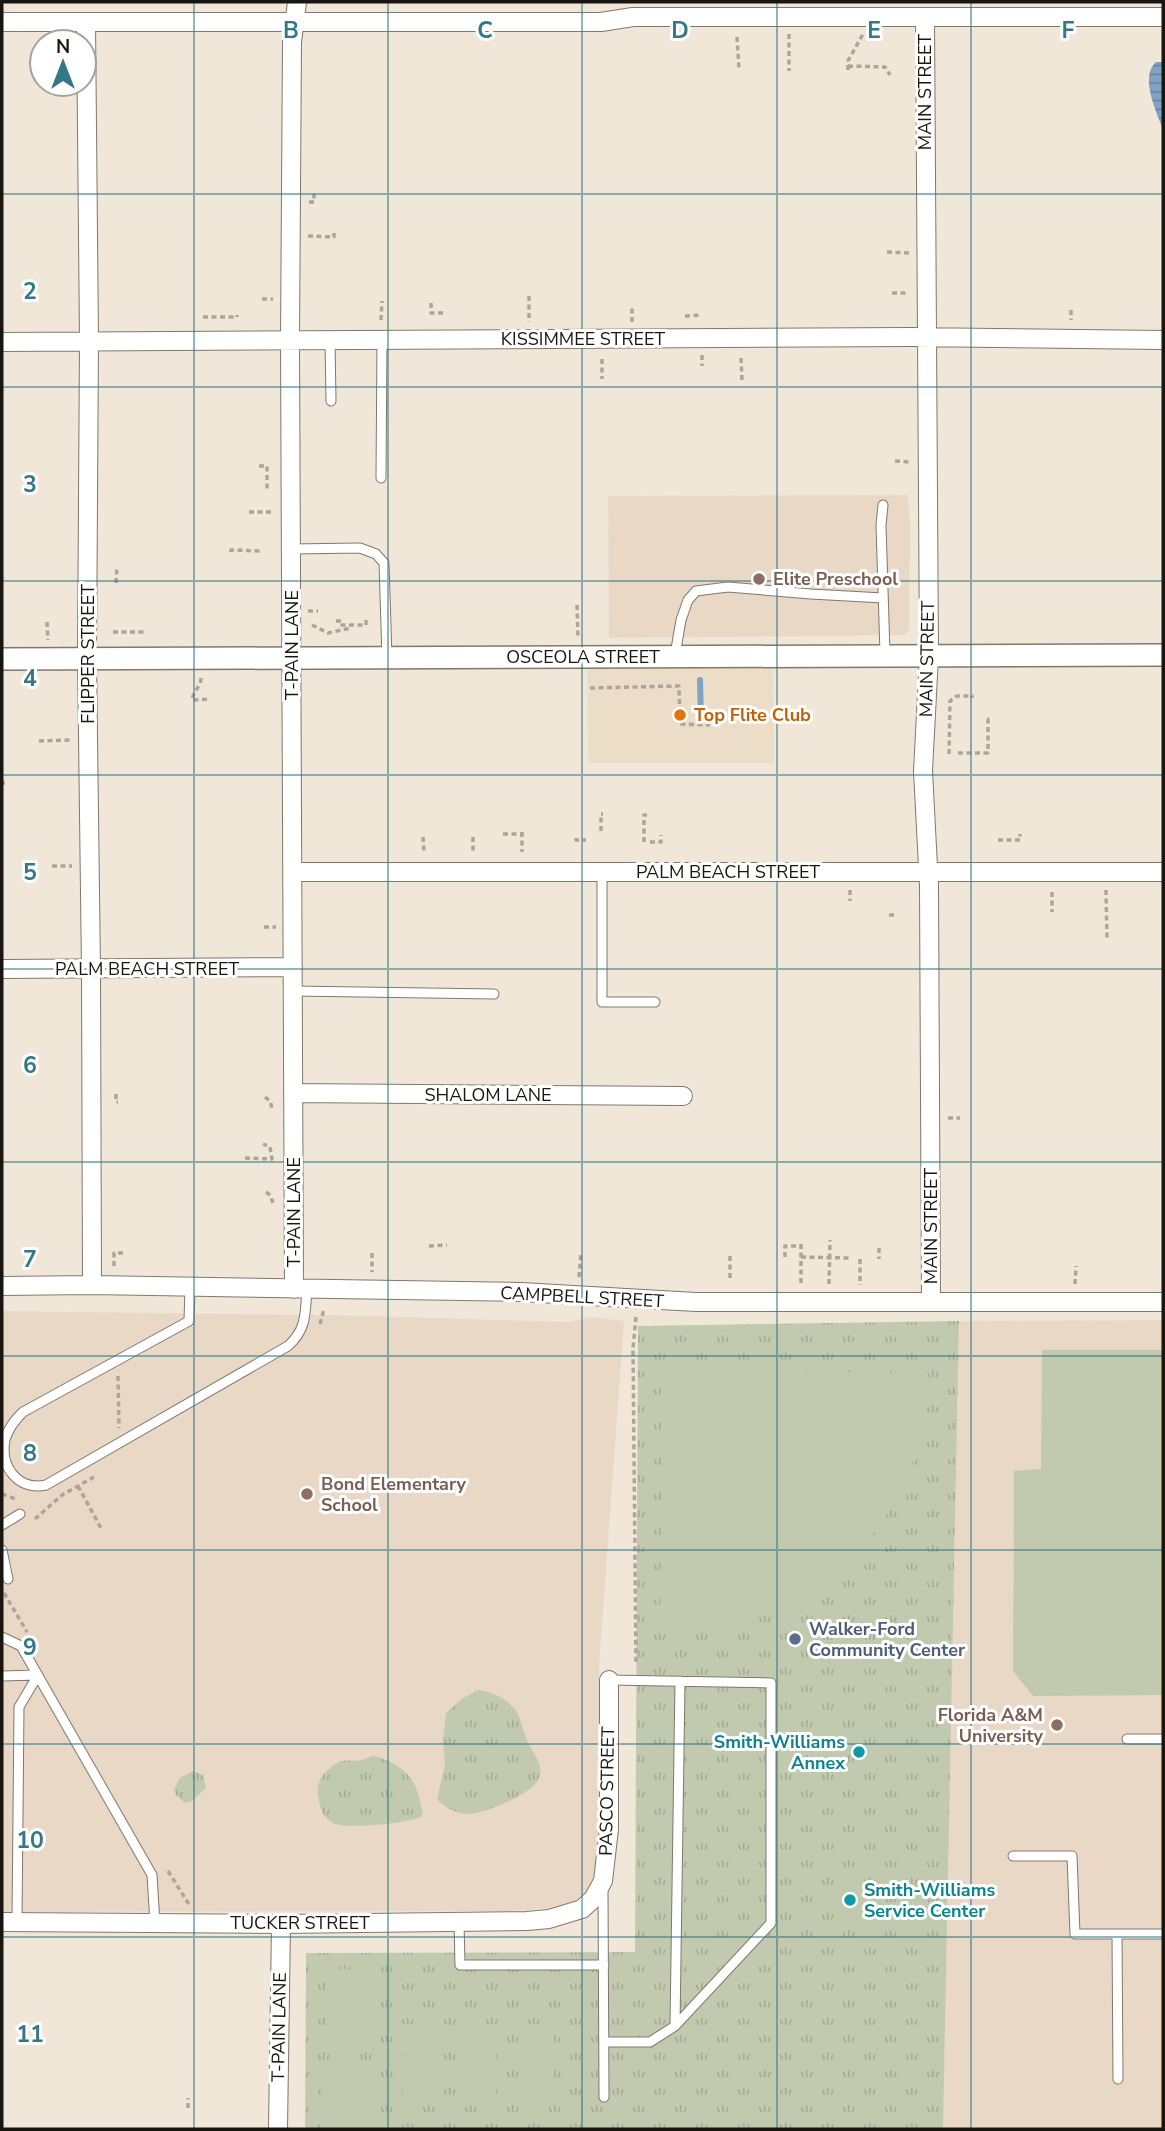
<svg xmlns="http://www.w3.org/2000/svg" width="1165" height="2131" font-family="'Nunito Sans',sans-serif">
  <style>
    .built { fill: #ebddc7 }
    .education { fill: #e9d8c6 }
    .park { fill: url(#park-tufts) }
    .garden { fill: #c1caaf }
    .water { fill: url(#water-rules) }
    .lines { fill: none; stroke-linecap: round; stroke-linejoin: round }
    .stream { stroke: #81a3c3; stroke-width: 6 }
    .service-casing { stroke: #81786b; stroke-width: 11 }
    .minor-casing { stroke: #81786b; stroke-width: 20 }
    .tertiary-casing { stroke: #81786b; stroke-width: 24 }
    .path { stroke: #ada599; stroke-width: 3.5; stroke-dasharray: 5 3.5; stroke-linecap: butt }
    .service { stroke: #fff; stroke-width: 9 }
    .minor { stroke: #fff; stroke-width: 18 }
    .tertiary { stroke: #fff; stroke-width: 21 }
    .grid { fill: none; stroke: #347887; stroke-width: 2; stroke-opacity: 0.55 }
    .education-dot { fill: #8d6e63; stroke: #fff; stroke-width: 2.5 }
    .food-dot { fill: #e8710a; stroke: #fff; stroke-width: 2.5 }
    .service-dot { fill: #5c6f8a; stroke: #fff; stroke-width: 2.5 }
    .culture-dot { fill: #0f9aa8; stroke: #fff; stroke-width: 2.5 }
    .labels { text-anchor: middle; stroke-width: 6; stroke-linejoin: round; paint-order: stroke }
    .street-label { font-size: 18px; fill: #191611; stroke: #fff }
    .education-label { font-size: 18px; font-weight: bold; fill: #785e54; stroke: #fff; text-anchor: start }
    .food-label { font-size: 18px; font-weight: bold; fill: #c56008; stroke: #fff; text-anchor: start }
    .service-label { font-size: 18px; font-weight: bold; fill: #4e5e75; stroke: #fff; text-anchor: start }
    .culture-label { font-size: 18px; font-weight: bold; fill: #0d838f; stroke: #fff; text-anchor: end }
    .grid-label { font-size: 23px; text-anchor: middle; font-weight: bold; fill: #347887; stroke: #fff; stroke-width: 6; stroke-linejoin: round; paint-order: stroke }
  </style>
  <defs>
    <pattern id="park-tufts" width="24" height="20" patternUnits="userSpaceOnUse" patternTransform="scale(1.75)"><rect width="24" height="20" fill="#c1caaf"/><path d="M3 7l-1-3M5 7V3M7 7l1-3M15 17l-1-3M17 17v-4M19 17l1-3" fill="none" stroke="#a5ad96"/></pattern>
    <pattern id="water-rules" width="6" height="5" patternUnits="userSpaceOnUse" patternTransform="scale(1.75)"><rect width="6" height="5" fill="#81a3c3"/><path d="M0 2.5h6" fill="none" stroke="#69849d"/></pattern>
  </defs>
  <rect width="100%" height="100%" fill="#f1e7d8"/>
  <!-- built -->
  <path class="built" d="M773,666L774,763H588L587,667Z"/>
  <!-- education -->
  <path class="education" d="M908,495L910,529L909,629L905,635L609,638L608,496Z
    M2,1311L327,1315L569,1322L591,1317L624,1321L599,1666L600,1830L598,1863L593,1880L585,1893L573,1903L551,1908L509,1911L2,1912Z
    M1163,1320V2129H943L959,1321Z"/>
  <!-- park -->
  <path class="park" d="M959,1321L943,2129H305L306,1953L635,1952L638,1326Z
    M478,1690C491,1692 502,1696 512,1706C520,1713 521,1725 525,1735C528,1745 536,1754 539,1764C541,1770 541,1775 538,1780C530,1795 488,1812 471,1814C460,1815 444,1808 437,1799L445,1765L443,1740L446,1713L463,1698Z
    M372,1756C381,1757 386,1760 394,1764C416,1777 417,1789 423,1813L421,1817C406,1823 347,1830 333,1823C322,1817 320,1807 318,1796C316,1781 323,1773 335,1764C343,1758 352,1762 361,1760C365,1759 368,1758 372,1756Z
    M193,1771L203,1775L206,1788L192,1801L185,1803L176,1795L174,1789L180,1778Z"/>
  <!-- garden -->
  <path class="garden" d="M1042,1350H1163V1695L1033,1696L1013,1671L1014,1471L1041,1469Z
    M675,1369L928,1373C931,1407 922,1441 908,1472C862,1580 776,1632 660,1634L662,1386Z
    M327,1969H375L376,2050H327Z
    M403,2024H438V2099L403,2100Z
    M461,2024H496V2100H461Z
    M518,2024H554V2099L519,2100Z
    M323,2066H378L377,2129H323Z"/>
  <!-- water -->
  <path class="water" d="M1156,62H1163V130C1157,112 1139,77 1156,62Z"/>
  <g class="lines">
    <!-- stream -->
    <path class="stream" d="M700,680L701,717"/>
    <!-- service casing -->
    <g class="service-casing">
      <path id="service" d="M330,340L331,401
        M381,478L382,340
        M883,505L881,525L885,654
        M291,549L360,548L376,554L384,563L387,658
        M675,655L681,620L688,600L696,591L728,587L811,594L883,598
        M602,872V1002H655
        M293,991L494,994
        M190,1288L189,1321L23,1412C15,1420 8,1428 5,1440C0,1467 18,1491 46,1485L288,1346C307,1329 305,1313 307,1289
        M2,1525L20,1514
        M2,1550L8,1579
        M2,1637L21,1646L152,1875L155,1924
        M2,1676L38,1675
        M1127,1739H1163
        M1013,1856H1072L1075,1934H1163
        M603,1889L604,2097
        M459,1921L460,1965H604
        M17,1922L19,1707L38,1675
        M1117,1934L1118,2079
        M675,2026L680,1681
        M604,2042H650L675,2026L771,1923V1683L609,1680"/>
    </g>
    <!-- minor casing -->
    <g class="minor-casing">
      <path id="minor" d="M925,17L929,656L923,771L929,886L931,1301
        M2,22H601L633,17H1163
        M86,22L89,341L87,658L91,969L92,1285
        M2,342L911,337L1163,340
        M293,872H1163
        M2,969L293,967
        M293,1093L683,1096
        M2,1286L92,1285L521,1292L696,1302H1163
        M294,1289L290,341L292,42L297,2
        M2,1922L281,1924L527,1921L549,1919L582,1909L593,1899L603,1881L609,1829V1680
        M278,2129L281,1924"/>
    </g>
    <!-- tertiary casing -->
    <g class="tertiary-casing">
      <path id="tertiary" d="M2,659L1163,655"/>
    </g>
    <!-- path -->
    <path class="path" d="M789,34V71
      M737,37L739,70
      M848,66L885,67L890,75
      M848,70V61L863,34
      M309,202H314V190
      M308,236L334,237V233
      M887,252L909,253
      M892,293H908
      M529,296V322
      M262,299H273
      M431,303V313H446
      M1071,310V320
      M685,316L701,315
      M203,317H237V315
      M381,320L382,301
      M632,322V306
      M702,355V366
      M741,358L742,381
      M602,359V379
      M895,461L910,462
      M259,466H267V490
      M249,512H271
      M231,552V550L262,551
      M116,583L117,566
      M577,605L578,638
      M308,611H318
      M336,621H342V625H366V618
      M47,622L48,640
      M312,625L328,633L351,628
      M113,632H147
      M201,678C201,687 193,691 192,700L210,699
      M590,688L679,686L680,724L710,725
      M39,741L72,740
      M958,753H988V719H985
      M949,754L950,701L957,696H972V698
      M2,783H5
      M601,831V814H603
      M522,832V852
      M503,834H522
      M423,837L424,852
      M473,837V853
      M576,838V840H586
      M998,840H1020V834
      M644,842V815H647
      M650,842H661V835
      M52,866H72
      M850,890V901
      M1106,890L1107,940
      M1052,892V912
      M889,915H896
      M264,927H276
      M116,1094V1102H118
      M265,1097L270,1101L272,1108
      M948,1118H960
      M245,1158L272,1159L270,1147L263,1144
      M266,1192L270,1195L273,1203
      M801,1244V1284
      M429,1246L447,1245
      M879,1248V1259
      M372,1253V1272
      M730,1256V1280
      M785,1257V1246H800
      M801,1257L849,1258
      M860,1259V1285
      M114,1266V1253H124
      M579,1277L581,1253
      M829,1284L830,1240
      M1075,1284L1076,1266
      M636,1317L633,1348L636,1665
      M320,1324L324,1309
      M118,1376L119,1428
      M78,1486L102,1530
      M2,1494L16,1499
      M35,1519L62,1495L94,1477
      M4,1593L27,1632
      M168,1871L190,1906
      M188,2108V2098"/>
    <!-- service -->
    <use href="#service" class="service"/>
    <!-- minor -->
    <use href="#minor" class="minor"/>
    <!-- tertiary -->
    <use href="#tertiary" class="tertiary"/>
  </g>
  <!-- grid -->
  <path class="grid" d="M194,2V2129M388,2V2129M582,2V2129M777,2V2129M971,2V2129M2,194H1163M2,387H1163M2,581H1163M2,775H1163M2,969H1163M2,1162H1163M2,1356H1163M2,1550H1163M2,1744H1163M2,1937H1163"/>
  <!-- markers -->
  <g class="education-dot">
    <circle cx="759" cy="579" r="7"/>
    <circle cx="307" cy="1494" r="7"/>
    <circle cx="1057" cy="1725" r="7"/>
  </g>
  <circle class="food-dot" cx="680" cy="715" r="7"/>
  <circle class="service-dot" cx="795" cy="1639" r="7"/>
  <g class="culture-dot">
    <circle cx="859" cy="1752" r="7"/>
    <circle cx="850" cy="1900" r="7"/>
  </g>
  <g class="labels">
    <!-- street labels -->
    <g class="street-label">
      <text transform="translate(925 92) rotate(-90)" y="6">MAIN STREET</text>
      <text x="583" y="345">KISSIMMEE STREET</text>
      <text transform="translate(292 645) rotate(-90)" y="6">T-PAIN LANE</text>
      <text transform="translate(88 654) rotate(-90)" y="6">FLIPPER STREET</text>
      <text x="583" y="663">OSCEOLA STREET</text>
      <text transform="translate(927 659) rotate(-89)" y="6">MAIN STREET</text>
      <text x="728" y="878">PALM BEACH STREET</text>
      <text x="147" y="975">PALM BEACH STREET</text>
      <text x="488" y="1101">SHALOM LANE</text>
      <text transform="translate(294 1212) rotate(-90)" y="6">T-PAIN LANE</text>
      <text transform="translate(931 1226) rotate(-90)" y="6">MAIN STREET</text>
      <text transform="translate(582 1297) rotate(3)" y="6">CAMPBELL STREET</text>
      <text transform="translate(607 1791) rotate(-89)" y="6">PASCO STREET</text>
      <text x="300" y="1929">TUCKER STREET</text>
      <text transform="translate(279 2027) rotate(-89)" y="6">T-PAIN LANE</text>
    </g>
    <!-- education labels -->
    <g class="education-label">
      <text x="773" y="585">Elite Preschool</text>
      <text x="321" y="1490">Bond Elementary<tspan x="321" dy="21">School</tspan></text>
      <text x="1043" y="1721" text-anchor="end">Florida A&amp;M<tspan x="1043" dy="21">University</tspan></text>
    </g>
    <!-- food labels -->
    <g class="food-label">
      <text x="694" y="721">Top Flite Club</text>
    </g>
    <!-- service labels -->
    <g class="service-label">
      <text x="809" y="1635">Walker-Ford<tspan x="809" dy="21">Community Center</tspan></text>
    </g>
    <!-- culture labels -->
    <g class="culture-label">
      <text x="845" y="1748">Smith-Williams<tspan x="845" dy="21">Annex</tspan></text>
      <text x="864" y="1896" text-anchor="start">Smith-Williams<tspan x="864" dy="21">Service Center</tspan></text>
    </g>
  </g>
  <g class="grid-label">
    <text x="291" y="38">B</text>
    <text x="485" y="38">C</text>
    <text x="680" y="38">D</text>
    <text x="874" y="38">E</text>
    <text x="1068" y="38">F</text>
    <text x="30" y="299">2</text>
    <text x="30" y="492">3</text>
    <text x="30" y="686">4</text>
    <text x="30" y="880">5</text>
    <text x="30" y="1073">6</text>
    <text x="30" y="1267">7</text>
    <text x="30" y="1461">8</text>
    <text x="30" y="1655">9</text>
    <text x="30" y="1848">10</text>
    <text x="30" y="2042">11</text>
  </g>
  <!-- border -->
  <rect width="1165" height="2131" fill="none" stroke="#191611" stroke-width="7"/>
  <!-- north arrow -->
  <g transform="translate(63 63)"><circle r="33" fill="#ffffff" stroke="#a3a2a0" stroke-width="2"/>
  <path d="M0-5L12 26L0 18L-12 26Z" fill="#347887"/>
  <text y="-10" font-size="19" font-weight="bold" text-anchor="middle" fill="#191611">N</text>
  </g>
</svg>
